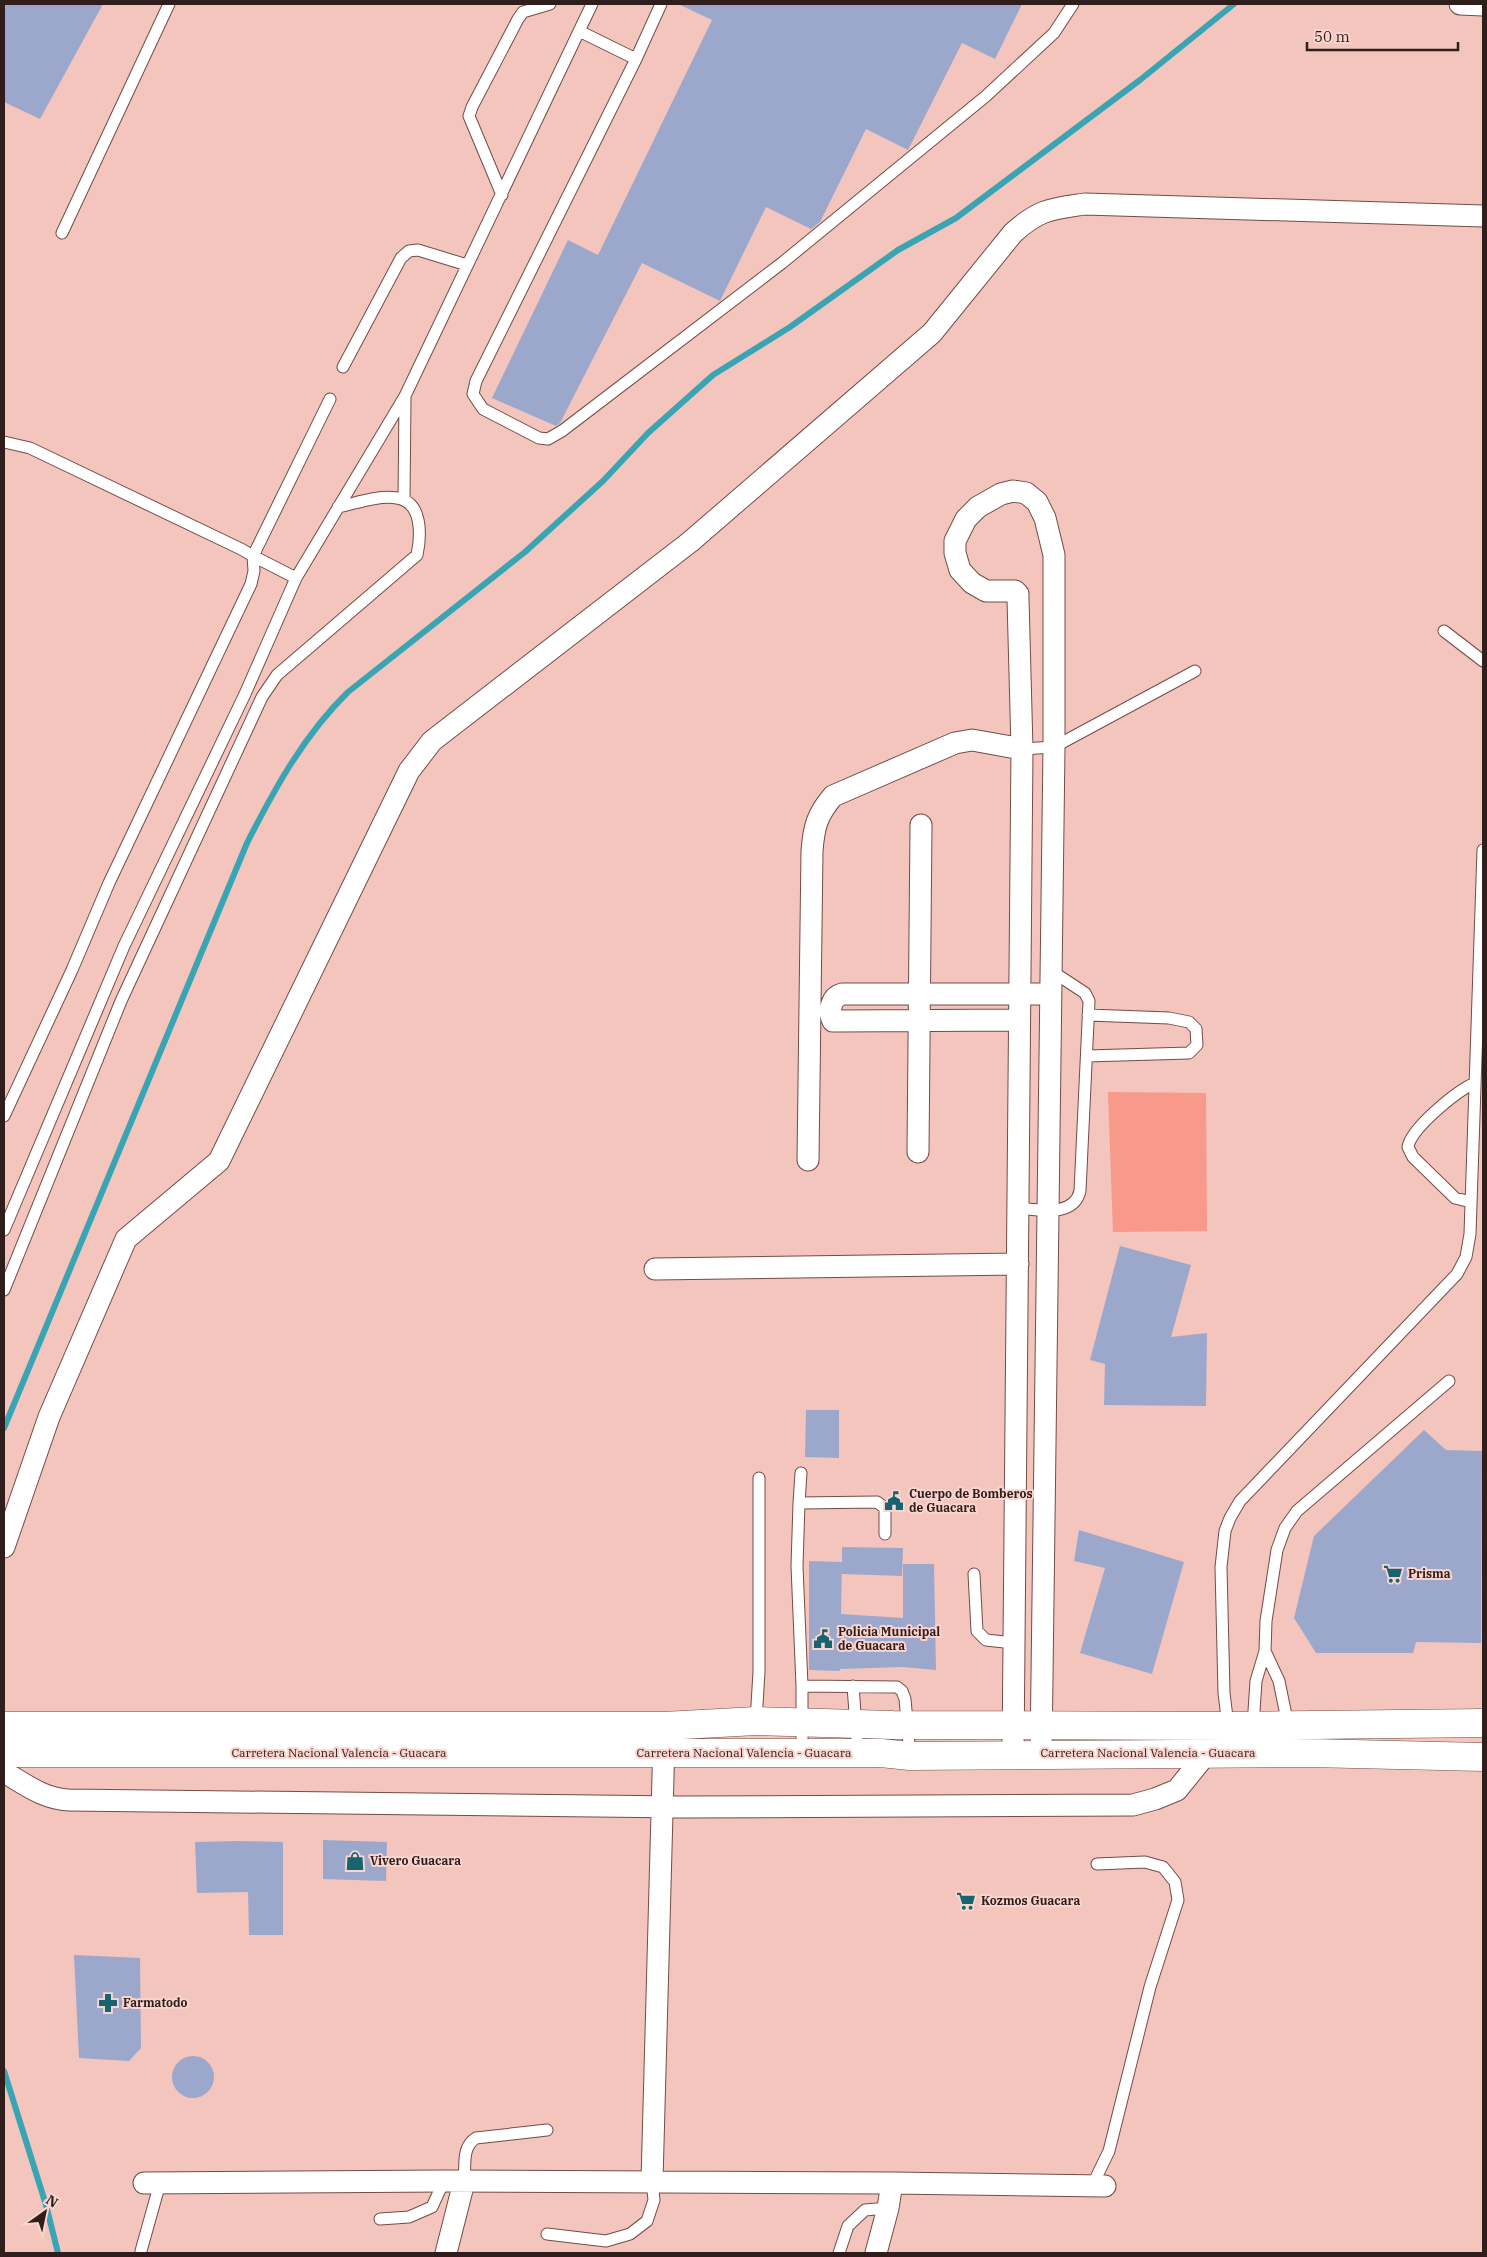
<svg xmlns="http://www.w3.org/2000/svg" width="1487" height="2257" font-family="'IBM Plex Serif',serif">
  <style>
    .green { fill: #f7998b }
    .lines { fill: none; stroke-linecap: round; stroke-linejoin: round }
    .stream { stroke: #38a4b4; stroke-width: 6 }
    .building { fill: #9ba8cc }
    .lane-casing { stroke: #734c46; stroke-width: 13 }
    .street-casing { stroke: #734c46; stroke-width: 23 }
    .secondary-casing { stroke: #734c46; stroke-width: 29 }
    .lane { stroke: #fff; stroke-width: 11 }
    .street { stroke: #fff; stroke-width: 21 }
    .secondary { stroke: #fff; stroke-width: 28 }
    .labels { text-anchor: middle; stroke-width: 4; stroke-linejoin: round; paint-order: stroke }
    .poi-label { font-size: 12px; font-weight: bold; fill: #2f1e1b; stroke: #fad4ce; text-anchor: start }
    .street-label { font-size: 12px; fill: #2f1e1b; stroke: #fad4ce }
  </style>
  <rect width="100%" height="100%" fill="#f3c5bd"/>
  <!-- green -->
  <path class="green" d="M1108,1092L1206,1093L1207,1231L1113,1232Z"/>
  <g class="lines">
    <!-- stream -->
    <path class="stream" d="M4,1428L247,843C275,788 304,735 348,692L525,552L603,481L648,433L713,375L790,327L898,250L956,218L1140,80L1234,4
      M4,2071L46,2205L58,2253"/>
  </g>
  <!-- building -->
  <path class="building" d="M4,4H103L40,119L4,102Z
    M678,4H1022L995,59L962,43L908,150L866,129L820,222L811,229L766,207L720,301L642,263L560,423L556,426L492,398L568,240L598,255L712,20Z
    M1120,1246L1191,1265L1171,1337L1207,1333L1206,1406L1104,1405L1105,1364L1090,1360Z
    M806,1410H839V1458L805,1457Z
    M1424,1430L1446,1450L1482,1451L1481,1643L1416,1642L1413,1653H1316L1294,1618L1314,1536Z
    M1079,1530L1184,1562L1152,1674L1080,1653L1105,1568L1074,1561Z
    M842,1547L903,1548L902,1576L842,1574Z
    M809,1561L842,1562L841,1614L903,1618V1564H934L936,1670L903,1667L840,1669V1671L809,1670Z
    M323,1840L387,1842L386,1881L323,1879Z
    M238,1841L283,1842V1935H249L248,1892L197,1893L195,1842Z
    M74,1955L140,1958L141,2048L129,2061L79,2058Z
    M172 2077a21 21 0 1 1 42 0a21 21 0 1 1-42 0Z"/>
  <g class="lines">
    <!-- lane casing -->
    <g class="lane-casing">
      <path id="lane" d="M579,31L636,59L661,4
        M636,59L476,381L473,394L483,409L539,438L548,439L562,431L782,263L986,96L1054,33L1073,4
        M502,195L469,116L472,107L518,19L523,12L550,4
        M62,233L169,4
        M343,367L401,258L409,251L418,250L467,265
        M4,442L30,448L241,549L253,556L254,571L251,584L109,883L72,970L4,1116
        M404,500L405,398
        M296,578L253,556L330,399
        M1444,631L1483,661
        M1022,749L1054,747L1195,671
        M1087,1056L1189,1053L1197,1045L1196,1029L1189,1022L1169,1018L1088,1015
        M1471,1202L1455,1198L1413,1157L1408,1147C1411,1128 1458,1090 1475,1083
        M1019,1208C1040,1210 1074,1217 1080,1191L1089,1001L1085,993L1050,970
        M4,1230L124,946L245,694L296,578L405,396L592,4
        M4,1290L121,1001L262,697L277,675L417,555C421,536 423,502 397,498C378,495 357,503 338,507
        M799,1503L801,1473
        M974,1574L977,1631L986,1640L1014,1643
        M1265,1651L1279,1681L1288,1725
        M802,1686L797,1566L799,1503L877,1502L885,1508V1534
        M853,1686L858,1753
        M756,1721L759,1672V1478
        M1228,1726L1224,1693L1221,1567L1225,1531L1230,1518L1240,1501L1457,1274L1466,1257L1470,1234L1483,850
        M1253,1726L1256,1681L1265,1651L1266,1621L1277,1550L1285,1528L1297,1511L1449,1381
        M802,1753V1686L897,1687L902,1691L905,1699L910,1756
        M464,2182C466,2167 461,2147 476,2138L547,2130
        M1092,2186L1109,2151L1150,1987L1178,1900L1175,1882L1163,1867L1145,1862L1097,1864
        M380,2219L409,2217L432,2207L444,2181
        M547,2234L606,2241L630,2234L647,2221L654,2200L652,2181
        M141,2251L160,2183
        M839,2253L848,2226L865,2210L888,2208"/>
    </g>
    <!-- street casing -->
    <g class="street-casing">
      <path id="street" d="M1460,4L1483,5
        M1018,1020L837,1021H833C828,1011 831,997 842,994H1050
        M918,1152L921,825
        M808,1160L812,851C814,826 817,815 833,796L955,743L972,740L1022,749
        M655,1269L1018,1264
        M4,1547L49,1417L126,1239L219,1161L409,771L432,741L690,542L932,333L1013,233C1039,209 1052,209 1085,204L1483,216
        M1013,1754L1022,749L1018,599V594L1015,591H986L972,583L960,570L955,553V541L966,519L978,507L1001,494L1013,491L1026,493L1037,502L1045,518L1054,555V747L1041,1754
        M4,1772C26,1785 44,1799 69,1800L682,1807L1133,1805L1155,1799L1177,1790L1206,1754
        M652,2181L664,1739
        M144,2183L444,2181L892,2183L888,2208L876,2253
        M892,2183L1105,2186
        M446,2253L464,2182"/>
    </g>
    <!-- secondary casing -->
    <g class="secondary-casing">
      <path id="secondary" d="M4,1726H664L756,1721L893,1725L1228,1726L1483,1723
        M4,1753H881L910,1756L1310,1753L1483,1757"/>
    </g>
    <!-- lane -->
    <use href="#lane" class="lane"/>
    <!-- street -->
    <use href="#street" class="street"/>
    <!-- secondary -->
    <use href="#secondary" class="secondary"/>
  </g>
  <!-- icons -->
  <defs>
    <g id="civic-bare" transform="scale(1.5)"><path d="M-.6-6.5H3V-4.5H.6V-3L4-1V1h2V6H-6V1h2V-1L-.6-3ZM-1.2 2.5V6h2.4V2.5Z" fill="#17636e" stroke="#fad4ce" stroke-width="2.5" paint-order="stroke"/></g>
    <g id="supermarket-bare" transform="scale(1.5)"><path d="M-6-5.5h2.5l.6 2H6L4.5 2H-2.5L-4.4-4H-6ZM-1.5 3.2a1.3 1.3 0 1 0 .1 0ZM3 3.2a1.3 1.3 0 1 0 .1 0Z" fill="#17636e" stroke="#fad4ce" stroke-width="2.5" paint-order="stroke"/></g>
    <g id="shop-bare" transform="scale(1.5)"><path d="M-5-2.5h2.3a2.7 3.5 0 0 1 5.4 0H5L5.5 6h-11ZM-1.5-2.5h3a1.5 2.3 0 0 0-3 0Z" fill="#17636e" stroke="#fad4ce" stroke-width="2.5" paint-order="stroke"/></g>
    <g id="pharmacy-bare" transform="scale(1.5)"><path d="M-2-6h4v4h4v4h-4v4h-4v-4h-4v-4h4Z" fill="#17636e" stroke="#fad4ce" stroke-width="2.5" paint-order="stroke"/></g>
  </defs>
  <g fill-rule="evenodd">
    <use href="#civic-bare" x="894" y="1501"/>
    <use href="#supermarket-bare" x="1393" y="1574"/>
    <use href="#civic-bare" x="823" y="1639"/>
    <use href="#shop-bare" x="355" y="1861"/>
    <use href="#supermarket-bare" x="966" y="1901"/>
    <use href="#pharmacy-bare" x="108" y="2003"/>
  </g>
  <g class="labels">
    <!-- poi labels -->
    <g class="poi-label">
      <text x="909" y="1498">Cuerpo de Bomberos<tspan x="909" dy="14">de Guacara</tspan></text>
      <text x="1408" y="1578">Prisma</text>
      <text x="838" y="1636">Policia Municipal<tspan x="838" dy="14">de Guacara</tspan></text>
      <text x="370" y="1865">Vivero Guacara</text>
      <text x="981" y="1905">Kozmos Guacara</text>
      <text x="123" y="2007">Farmatodo</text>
    </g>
    <!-- street labels -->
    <g class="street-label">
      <text x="339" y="1757">Carretera Nacional Valencia - Guacara</text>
      <text x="744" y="1757">Carretera Nacional Valencia - Guacara</text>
      <text x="1148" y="1757">Carretera Nacional Valencia - Guacara</text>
    </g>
  </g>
  <!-- border -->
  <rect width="1487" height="2257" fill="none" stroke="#2f1e1b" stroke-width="10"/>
  <!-- north arrow -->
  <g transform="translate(45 2212) rotate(33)" stroke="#fad4ce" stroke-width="4" paint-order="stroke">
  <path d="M0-4L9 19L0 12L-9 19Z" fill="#2f1e1b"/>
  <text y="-8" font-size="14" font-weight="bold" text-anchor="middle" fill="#2f1e1b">N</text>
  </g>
  <!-- scale -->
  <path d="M1307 42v8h151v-8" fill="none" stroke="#2f1e1b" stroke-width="2.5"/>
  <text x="1314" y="42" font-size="15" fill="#2f1e1b" stroke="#fad4ce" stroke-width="4" paint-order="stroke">50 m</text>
</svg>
